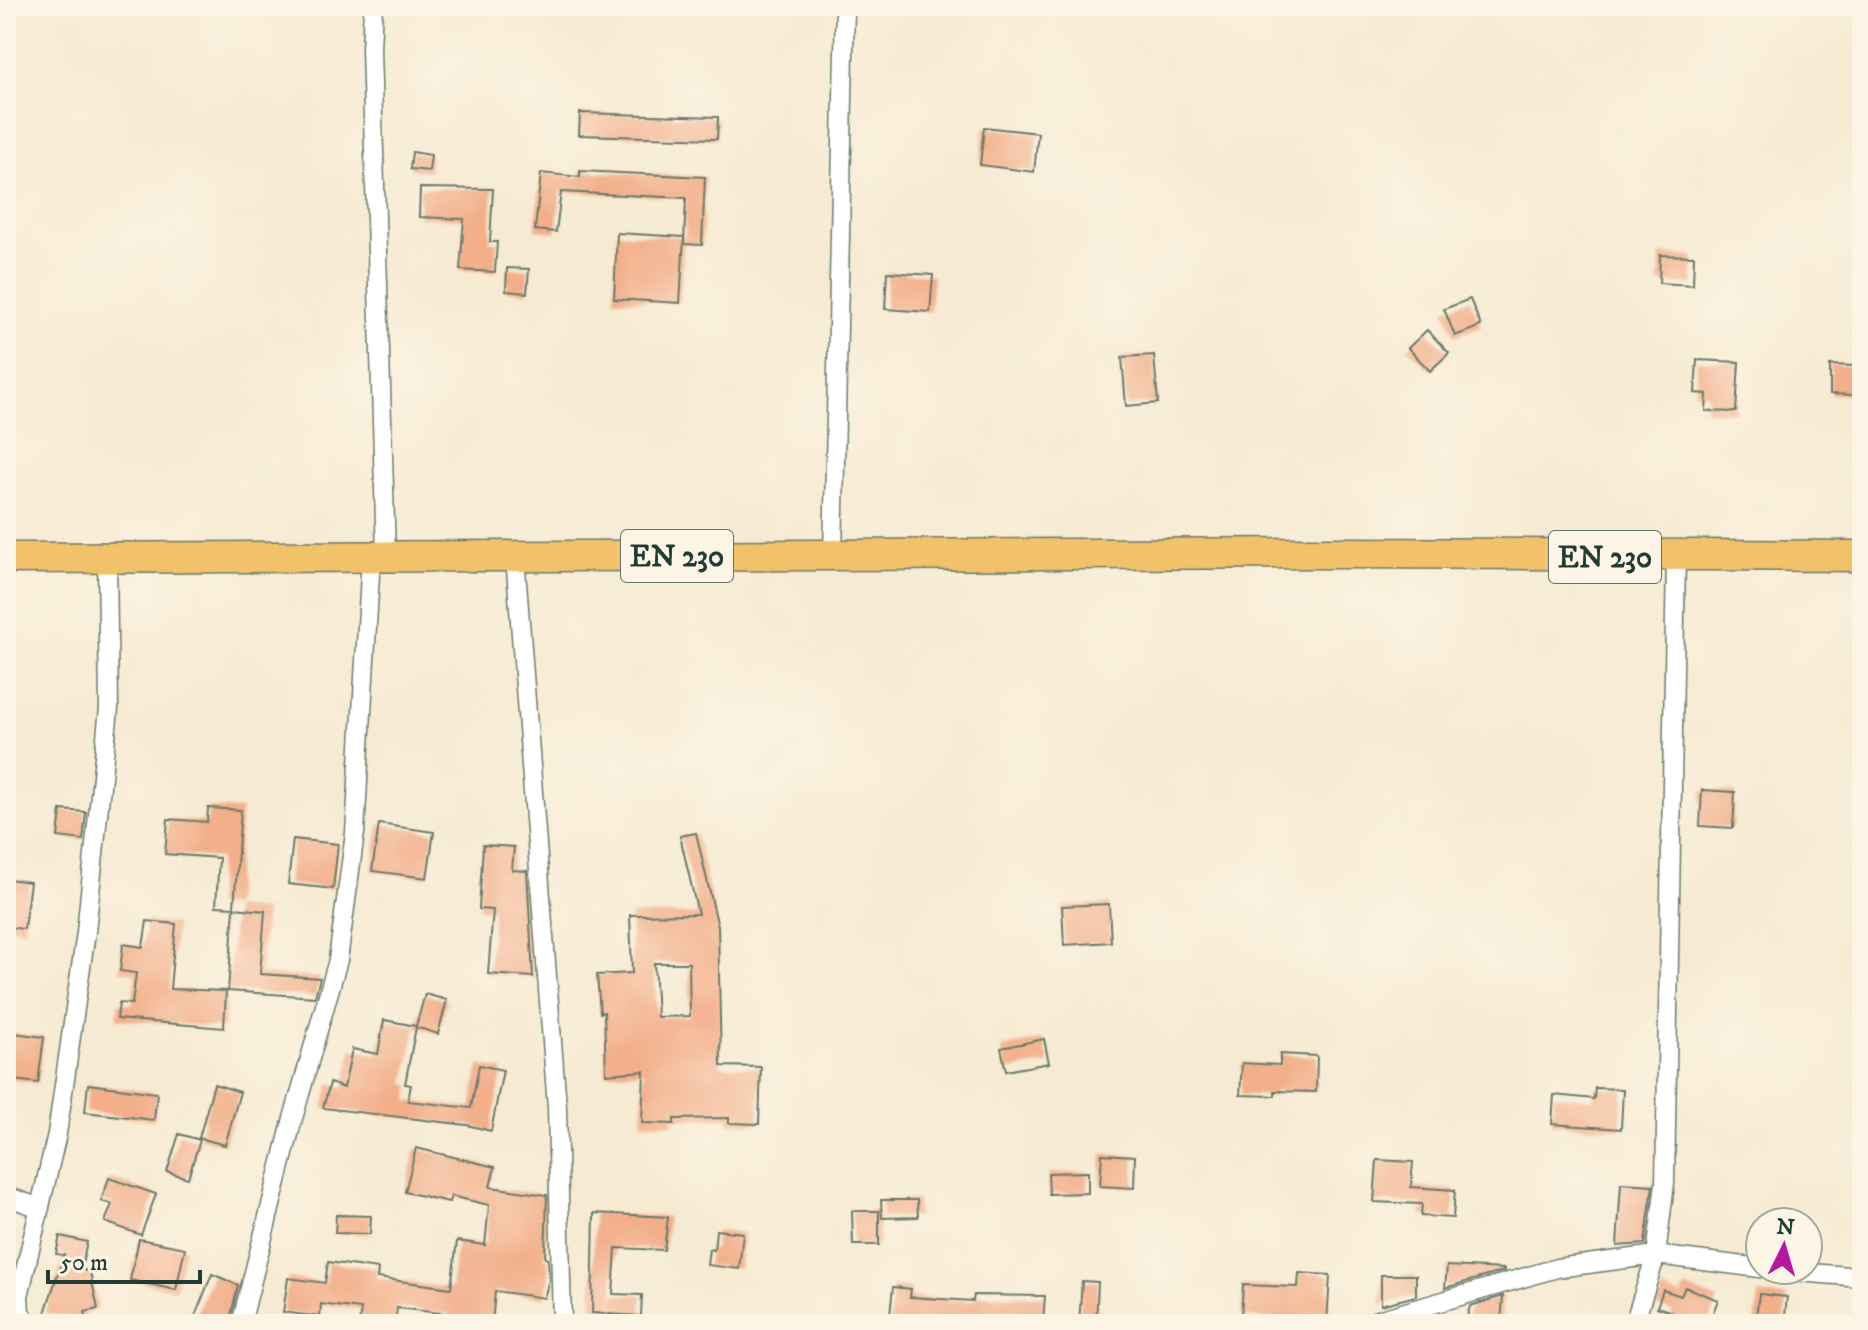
<svg xmlns="http://www.w3.org/2000/svg" width="1868" height="1330" font-family="'IM FELL DW Pica',serif">
  <style>
    .building { fill: #f2af8a; fill-rule: evenodd }
    .lines { fill: none; stroke-linecap: round; stroke-linejoin: round }
    .street-casing { stroke: #6a7a6b; stroke-width: 21 }
    .primary-casing { stroke: #6a7a6b; stroke-width: 33 }
    .street { stroke: #fff; stroke-width: 18 }
    .primary { stroke: #f2c26a; stroke-width: 30 }
    .labels { text-anchor: middle; stroke-width: 8; stroke-linejoin: round; paint-order: stroke }
    .shield { fill: #fcf5e5; stroke: #617469; stroke-width: 2 }
    .shield-label { font-size: 30px; font-weight: bold; fill: #1f3d34 }
  </style>
  <rect width="100%" height="100%" fill="#fcf5e5"/>
  <filter id="ink" filterUnits="userSpaceOnUse"><feTurbulence type="fractalNoise" baseFrequency=".0125" numOctaves="2"/><feDisplacementMap in="SourceGraphic" scale="16" xChannelSelector="R" yChannelSelector="G"/><feConvolveMatrix kernelMatrix="1 2 1 2 8 2 1 2 1" color-interpolation-filters="sRGB"/></filter>
  <filter id="wash" filterUnits="userSpaceOnUse"><feTurbulence type="fractalNoise" baseFrequency=".006" numOctaves="4" result="noise"/><feDisplacementMap in="SourceGraphic" scale="32" xChannelSelector="R" yChannelSelector="G"/><feGaussianBlur stdDeviation="1.8" result="paint"/><feColorMatrix in="noise" values="0 0 0 0 0 0 0 0 0 0 0 0 0 0 0 0 0 1.4 0 .05"/><feComposite in="paint" operator="in"/></filter>
  <g filter="url(#wash)">
    <rect width="100%" height="100%" fill="#f6ead2"/>
    <g id="blocks">
      <!-- building -->
      <path class="building" d="M580,113L718,117L717,139L579,135Z
        M984,127L1038,133L1034,172L980,165Z
        M412,152L431,155L429,171L410,169Z
        M580,171L705,177L702,245L684,244L686,198L561,192L556,232L535,230L541,173L580,177Z
        M420,188L493,189L490,242H497L495,272L460,270L464,219L419,217Z
        M617,233L684,237L680,303L614,299Z
        M1660,255L1694,256L1693,285L1659,283Z
        M507,268L529,269L527,293L506,291Z
        M887,272L933,275L930,312L885,309Z
        M1470,299L1481,326L1455,336L1444,309Z
        M1427,330L1449,353L1430,371L1408,348Z
        M1154,355L1158,403L1126,406L1122,357Z
        M1697,360L1739,362L1736,412L1706,411L1707,394L1695,393Z
        M1830,365L1856,366L1855,395L1830,394Z
        M1702,790L1735,792L1733,828L1700,826Z
        M208,808L241,810L234,907L216,906L219,858L165,854L168,819L207,822Z
        M61,810L86,812L83,840L58,837Z
        M379,824L434,832L427,878L372,871Z
        M696,833L718,927L721,1066L761,1067L759,1124L729,1123V1118L674,1119V1124L642,1123L644,1071L606,1074L604,1012L600,1013L597,975L632,973L630,915L698,914L680,836ZM654,963H689L690,1016L657,1017Z
        M293,839L338,844L333,889L288,884Z
        M483,845L514,847L512,870L527,871L533,977L488,974L493,910L479,909Z
        M9,879L30,882L24,929L6,927Z
        M1109,904L1111,942L1064,945L1062,906Z
        M234,908L265,911L260,974L320,978L315,997L228,991Z
        M147,921L176,924L170,989L226,991L224,1028L117,1019L119,1003L132,1004L136,973L120,971L123,944L143,947Z
        M425,994L447,1000L438,1034L416,1027L405,1084L411,1085L408,1101L471,1108L479,1065L503,1070L491,1131L467,1125L323,1108L330,1083L344,1088L352,1049L378,1054L384,1020L416,1026Z
        M6,1032L44,1037L38,1083L6,1079Z
        M1044,1039L1049,1063L1006,1071L1001,1048Z
        M1280,1054L1317,1056L1316,1092L1275,1091V1096L1240,1095L1242,1063L1280,1065Z
        M88,1084L157,1093L154,1120L85,1112Z
        M214,1084L240,1092L225,1145L199,1138Z
        M1595,1088L1623,1089L1621,1129L1552,1124L1554,1095L1594,1099Z
        M179,1134L200,1140L188,1178L167,1172Z
        M416,1148L495,1167L490,1187L547,1195L545,1258L548,1259L549,1280L544,1298L495,1291L492,1324H447L448,1314L397,1308L395,1324H359L361,1309L321,1304L320,1317L283,1312L288,1278L325,1283L328,1262L378,1269L377,1278L451,1288L457,1241L485,1245L489,1205L451,1196L449,1202L405,1192Z
        M1102,1154L1135,1156L1134,1188L1100,1186Z
        M1377,1160L1413,1162L1411,1187L1455,1190L1453,1218L1421,1216L1422,1204L1374,1202Z
        M1088,1172V1193L1049,1194L1048,1173Z
        M109,1178L156,1194L141,1235L105,1222L112,1204L101,1201Z
        M1621,1183L1653,1185L1645,1244L1617,1246Z
        M881,1200H917L918,1217L882,1218Z
        M852,1211H879V1245H853Z
        M594,1213L668,1217L664,1250L616,1248L613,1294L642,1295L641,1316L592,1313Z
        M336,1215L371,1216L370,1234L335,1233Z
        M716,1230L743,1233L739,1269L707,1265L709,1249L714,1250Z
        M60,1236L87,1242L81,1269L90,1272L98,1309L85,1312L87,1321L45,1313L64,1255L56,1254Z
        M139,1239L185,1248L176,1290L130,1280Z
        M1447,1266L1504,1269V1271L1445,1288Z
        M1299,1273L1330,1275L1327,1324H1283V1320L1241,1317L1243,1285L1298,1287Z
        M212,1274L238,1285L229,1324H192Z
        M1381,1275H1416V1296L1381,1305Z
        M1082,1281L1098,1282L1096,1324H1079Z
        M893,1287L911,1289L910,1297L973,1301L974,1295L1045,1296L1043,1324H889Z
        M1685,1287L1718,1300L1709,1323L1698,1318L1697,1324H1668L1672,1312L1657,1307L1663,1290L1681,1296Z
        M1759,1294L1787,1297L1784,1324H1755Z
        M1503,1296L1501,1324H1465L1470,1306Z"/>
    </g>
  </g>
  <g filter="url(#ink)">
    <use href="#blocks" fill-opacity="0" stroke="#6a7a6b" stroke-width="2"/>
    <g class="lines">
      <!-- street casing -->
      <g class="street-casing">
        <path id="street" d="M373,6L371,49L386,556
          M833,555L845,6
          M515,556L557,1107L562,1324
          M6,1196L40,1208
          M1771,1270L1862,1277
          M28,1324L20,1312L19,1296L57,1134L86,932L109,708L107,557
          M241,1324L292,1122L338,960L355,833L371,557
          M1364,1324L1557,1268L1656,1255L1760,1268
          M1634,1324L1656,1255L1665,1183L1676,558"/>
      </g>
      <!-- primary casing -->
      <g class="primary-casing">
        <path id="primary" d="M6,558L1349,553L1862,556"/>
      </g>
      <!-- street -->
      <use href="#street" class="street"/>
      <!-- primary -->
      <use href="#primary" class="primary"/>
    </g>
  </g>
  <g class="labels">
    <!-- shield labels -->
    <g class="shield">
      <rect x="621" y="530" width="112" height="52" rx="6"/>
      <rect x="1549" y="531" width="112" height="52" rx="6"/>
    </g>
    <g class="shield-label">
      <text x="677" y="566">EN 230</text>
      <text x="1605" y="567">EN 230</text>
    </g>
  </g>
  <!-- margin -->
  <rect width="1868" height="1330" fill="none" stroke="#fcf5e5" stroke-width="32"/>
  <!-- north arrow -->
  <g transform="translate(1784 1246) rotate(5)"><circle r="38" fill="#fcf5e5" stroke="#a4ab9e" stroke-width="2"/>
  <path d="M0-6L14 30L0 20L-14 30Z" fill="#b5179e"/>
  <text y="-12" font-size="22" font-weight="bold" text-anchor="middle" fill="#1f3d34">N</text>
  </g>
  <!-- scale -->
  <path d="M48 1270v12h152v-12" fill="none" stroke="#1f3d34" stroke-width="4"/>
  <text x="60" y="1270" font-size="24" fill="#1f3d34" stroke="#fcf5e5" stroke-width="6" paint-order="stroke">50 m</text>
</svg>
